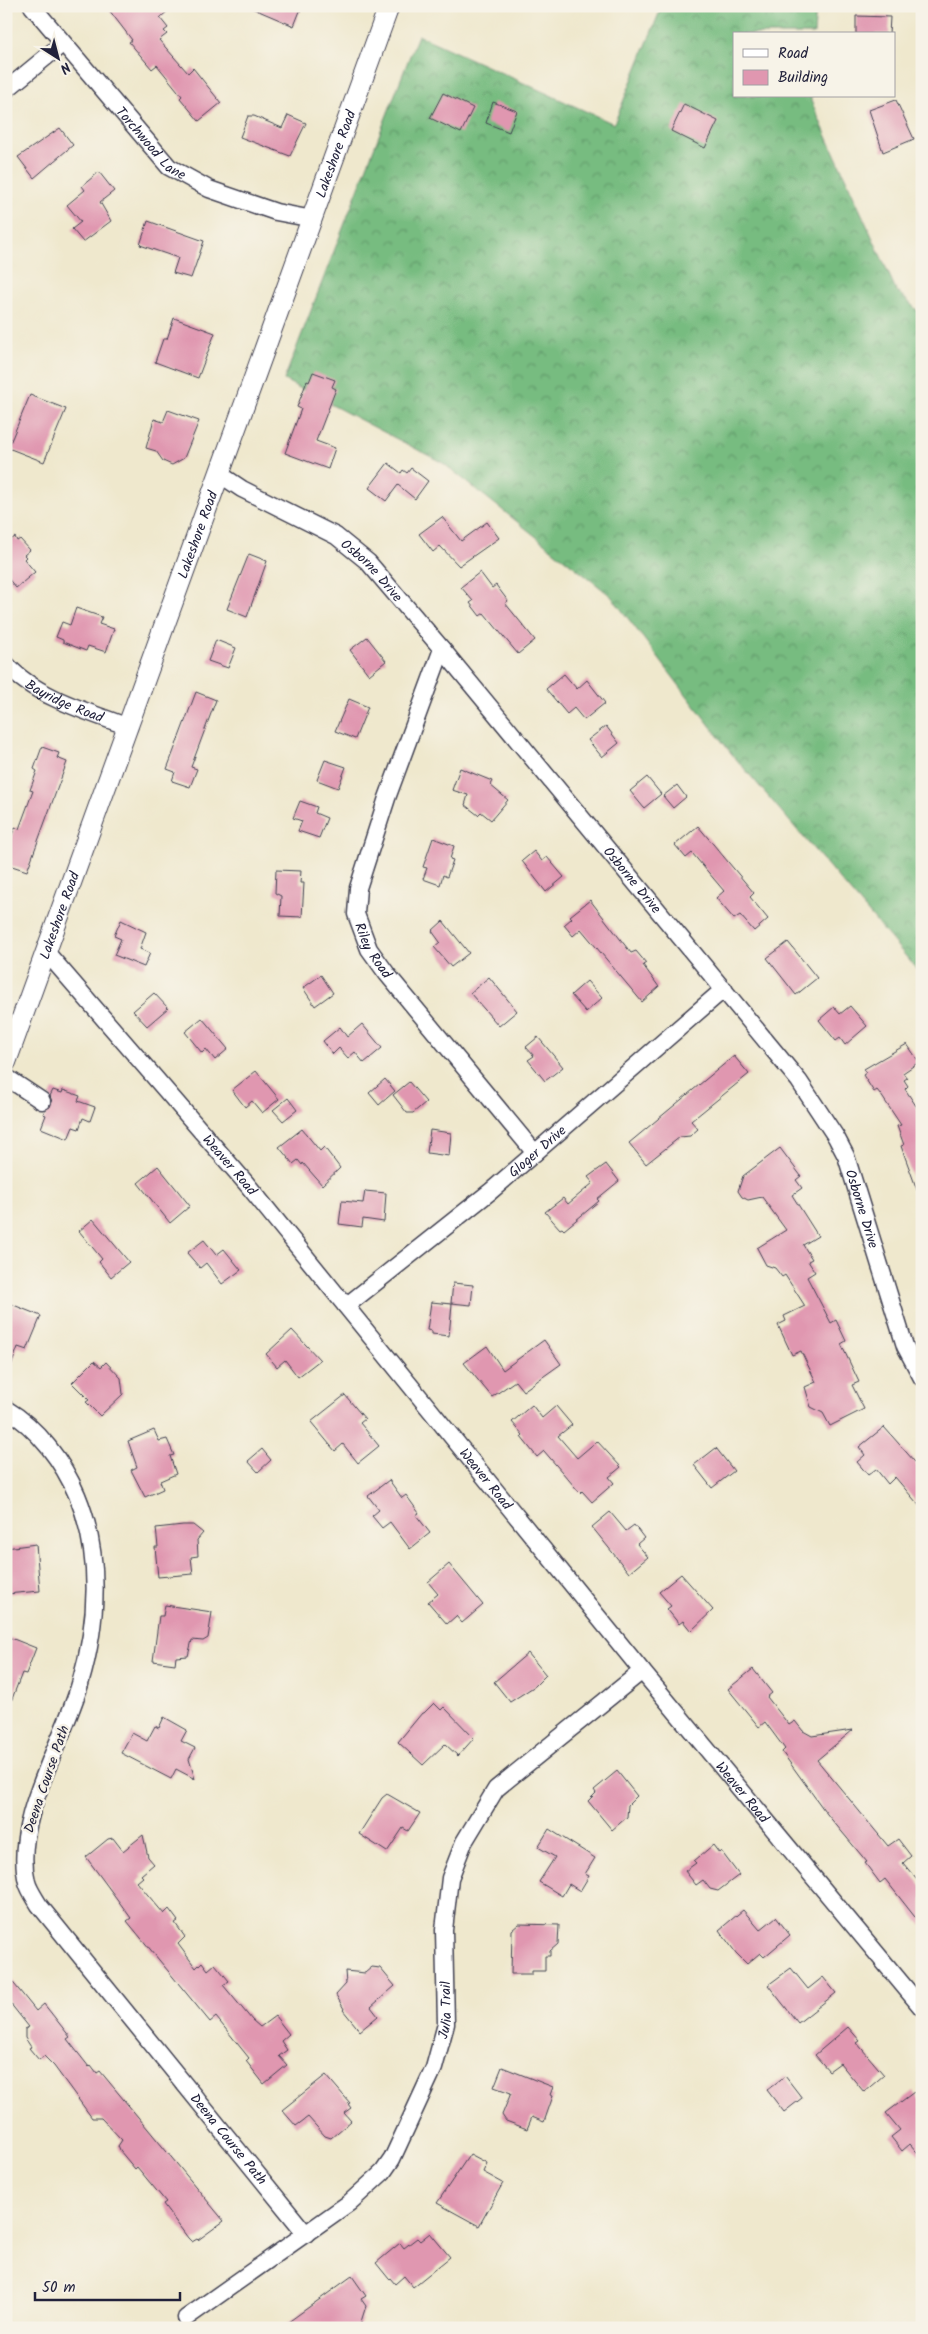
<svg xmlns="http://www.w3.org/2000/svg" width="928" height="2334" font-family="Kalam,sans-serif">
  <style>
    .forest { fill: url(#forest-crowns); stroke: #4c6f5e }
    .building { fill: #e097b0 }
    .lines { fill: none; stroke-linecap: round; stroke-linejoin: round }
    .minor-casing { stroke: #414051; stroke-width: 19 }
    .tertiary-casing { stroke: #414051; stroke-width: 22 }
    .minor { stroke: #fff; stroke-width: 16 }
    .tertiary { stroke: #fff; stroke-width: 20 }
    .labels { text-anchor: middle; stroke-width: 5; stroke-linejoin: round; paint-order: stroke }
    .street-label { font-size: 14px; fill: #22223b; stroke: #f7f3e8 }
  </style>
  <defs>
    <pattern id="forest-crowns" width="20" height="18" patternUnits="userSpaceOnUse" patternTransform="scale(1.25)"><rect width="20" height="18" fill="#77bc80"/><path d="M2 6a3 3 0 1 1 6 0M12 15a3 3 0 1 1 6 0" fill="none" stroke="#61986a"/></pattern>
  </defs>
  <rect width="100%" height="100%" fill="#f7f3e8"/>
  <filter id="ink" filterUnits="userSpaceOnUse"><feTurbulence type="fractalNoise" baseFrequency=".02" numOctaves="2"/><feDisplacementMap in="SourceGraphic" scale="10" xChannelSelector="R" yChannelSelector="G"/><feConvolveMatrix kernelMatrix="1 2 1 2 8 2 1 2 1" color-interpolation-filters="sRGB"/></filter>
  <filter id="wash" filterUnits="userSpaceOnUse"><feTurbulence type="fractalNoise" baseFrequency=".0096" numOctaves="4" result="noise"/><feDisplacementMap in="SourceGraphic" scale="20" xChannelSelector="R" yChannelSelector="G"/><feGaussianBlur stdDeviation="1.12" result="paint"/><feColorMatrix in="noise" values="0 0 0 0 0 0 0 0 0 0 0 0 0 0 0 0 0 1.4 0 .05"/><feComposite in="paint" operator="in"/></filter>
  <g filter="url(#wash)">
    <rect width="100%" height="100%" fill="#efe8cd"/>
    <!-- forest -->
    <path class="forest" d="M655,6H816L814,34H734V96H811V101L896,290L922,315V975L731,753L611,596L443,463L284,380L418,35L614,124L660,11Z"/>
    <g id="blocks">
      <!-- building -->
      <path class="building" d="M106,6H173L160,18L168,28L164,31L167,34L159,40L188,73L193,68L221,103L199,121L180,98L182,96L157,65L152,69L129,42L132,40Z
        M247,6H302L294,26Z
        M856,16L890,17L889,34H856Z
        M443,93L473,108L461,133L430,118Z
        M896,100L914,139L883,152L869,110Z
        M493,102L517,111L509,132L486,123Z
        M684,104L718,121L705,148L671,131Z
        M288,115L306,123L290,156L240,137L248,116H254L282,128Z
        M60,128L73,145L34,178L18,157Z
        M99,172L114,191L100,202L111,221L83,242L72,229L81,222L67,205L85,190L82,186Z
        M148,221L204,241L191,278L173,273L178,258L140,245Z
        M174,318L215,333L198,378L155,362L163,339H167Z
        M313,372L335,380L332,387L336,389L316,441L335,448L328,469L285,453L301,409L297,407L307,381L309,382Z
        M30,395L66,409L44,462L8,448Z
        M168,410L199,421L184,458L172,465L163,461L156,451L146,448L154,419L163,422Z
        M388,463L401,473L403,470L407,473L411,468L428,481L415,499L398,485L386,501L369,488Z
        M442,517L461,541L487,522L499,538L459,566L440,546L433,552L419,534Z
        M6,537L9,541L15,537L17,541L20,539L30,550L24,555L26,557L24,559L35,572L16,588L6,576Z
        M249,554L267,561L247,617L227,609Z
        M480,572L492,588L496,585L508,601L505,603L535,640L518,654L484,613L480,616L470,603L473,601L461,587Z
        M76,608L102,617L99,624L114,629L106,652L88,646L86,651L63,642V640L56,637L62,622L70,625Z
        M367,637L386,661L369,675L350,650Z
        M216,640L236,648L228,668L208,661Z
        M564,674L577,689L587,680L605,703L584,720L574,708L567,714L546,689Z
        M196,692L216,700L191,767L197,769L190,787L172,781L175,772L167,769Z
        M349,699L368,707L355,739L335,731Z
        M606,726L619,743L602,757L588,740Z
        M42,747L59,753L57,758L67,762L27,871L6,864V850L15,827L19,829L33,791L30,790L37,771L34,769Z
        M325,760L346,767L338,788L317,780Z
        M460,768L492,781L490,785L508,800L491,820L481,812L478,815L465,805L468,795L452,790Z
        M647,777L661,794L644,808L630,791Z
        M677,785L686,797L673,808L663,796Z
        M300,801L317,807L315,813L327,818L319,838L298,831L302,821L293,818Z
        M698,826L754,893L750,897L768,919L754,931L740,915L734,919L716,898L724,891L692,853L686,858L675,845Z
        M433,838L454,846L450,859L453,860L447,877L443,875L440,885L423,879L427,868L423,867Z
        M534,851L542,861L547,857L564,877L546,892L522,861Z
        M276,870L301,871L300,883H304L302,917L280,916L281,896L275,893Z
        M590,900L631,953L636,951L646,963L643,965L659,987L642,1002L581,929L573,936L564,925L572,918L570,916Z
        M121,920L146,932L140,949L150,953L144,967L114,955L121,939L114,936Z
        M443,921L469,953L451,967L434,947L440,942L432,931Z
        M788,942L817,978L796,995L767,958Z
        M321,975L333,993L315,1006L303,988Z
        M489,977L517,1011L499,1026L470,993Z
        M587,981L602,998L586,1012L571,995Z
        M154,993L168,1008L147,1026L133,1011Z
        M850,1006L867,1026L845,1045L840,1038L836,1041L819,1020L834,1007L840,1014Z
        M202,1018L228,1049L215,1060L206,1049L202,1053L185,1032Z
        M362,1024L382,1048L364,1063L355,1052L348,1058L339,1048L333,1054L323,1041L340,1027L347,1037Z
        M538,1037L563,1067L545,1081L528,1060L534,1056L526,1047Z
        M907,1044L919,1062L903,1073L907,1078L904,1080L908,1086L905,1089L922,1115L920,1198L901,1146L904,1145L897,1126L901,1125L881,1095L877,1090L874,1092L863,1075L866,1073L864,1069Z
        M734,1056L749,1074L691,1121L698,1129L690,1136L680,1137L646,1164L629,1143Z
        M256,1071L279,1099L262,1113L252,1101L245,1107L232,1090Z
        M385,1079L395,1091L379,1105L369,1093Z
        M409,1082L426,1102L413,1113H407L393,1095Z
        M53,1090L62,1093L63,1090L80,1096L78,1101L95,1107L90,1121L83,1118L79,1129L73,1127L68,1139L41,1128L46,1115L43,1114L45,1110L50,1107L52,1102L50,1096Z
        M288,1098L297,1110L283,1121L273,1110Z
        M302,1129L320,1151L324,1147L340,1168L322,1185L303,1163L302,1165L298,1160L293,1164L279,1147Z
        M430,1130L451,1133L449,1156L427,1153Z
        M780,1148L801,1176L796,1180L802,1188L792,1195L818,1236L803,1245L812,1259L808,1261L815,1272L807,1277L831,1323L836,1320L846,1341L841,1344L859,1382L852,1385L864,1409L830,1426L823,1413L811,1407L805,1387L816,1382L801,1351L792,1355L778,1325L786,1321L784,1316L805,1306L785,1275L782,1277L775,1268L766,1265L757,1248L786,1230L762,1197L748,1200L742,1197L738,1191L743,1176Z
        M606,1164L619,1181L597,1199L599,1201L564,1230L562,1228L560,1229L545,1212L563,1198L568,1204L593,1183L588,1177Z
        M158,1166L190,1206L170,1223L138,1183Z
        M365,1191L386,1193L384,1222L363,1219L362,1227L339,1224L342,1201L363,1203Z
        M93,1219L129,1262L111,1277L99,1262L102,1259L79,1231Z
        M204,1240L216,1255L224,1249L241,1270L222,1284L206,1263L200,1268L187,1253Z
        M453,1283L473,1285L471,1305L451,1303Z
        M6,1302L41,1316L27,1350L18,1347L8,1374H6Z
        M431,1302L452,1304L449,1336L432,1334V1331L427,1330Z
        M292,1330L320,1360L298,1377L285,1360L277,1367L266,1354Z
        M544,1340L561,1364L523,1391L515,1381L492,1397L464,1363L487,1346L503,1370Z
        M94,1361L101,1367L106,1362L121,1378L123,1394L100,1416L86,1402L89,1400L72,1383Z
        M345,1395L365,1419L360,1423L379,1446L358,1463L343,1444L335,1451L311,1422Z
        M532,1405L542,1418L556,1406L572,1425L558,1436L577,1458L597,1441L621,1467L609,1477L614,1483L592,1502L582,1491L580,1493L544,1451L537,1457L521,1437L523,1435L512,1422Z
        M884,1427L922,1470V1509L895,1477L888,1484L876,1469L868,1475L857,1462L865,1455L859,1447Z
        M154,1430L159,1441L167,1439L174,1455L170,1456L176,1474L160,1481L163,1489L145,1497L131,1470L137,1467L128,1441Z
        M716,1448L734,1471L712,1488L694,1465Z
        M262,1449L271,1460L258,1472L248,1461Z
        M389,1480L402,1498L406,1495L419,1513L416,1515L430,1533L410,1549L390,1522L382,1528L372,1516L379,1510L368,1496Z
        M610,1512L626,1531L634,1525L644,1538L637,1544L648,1557L629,1573L592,1527Z
        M183,1525H193L203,1533L197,1540L198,1556L191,1557L193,1574L158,1577L155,1547H158L156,1528Z
        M36,1544L40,1591L6,1594V1548Z
        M449,1564L483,1605L462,1623L456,1616L447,1624L428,1602L438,1594L428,1582Z
        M681,1574L713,1610L691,1631L683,1621L679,1624L667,1609L671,1606L659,1592Z
        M165,1605L212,1612L208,1638L203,1641L192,1640L188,1656L176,1657L175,1664L153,1661L159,1616H163Z
        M6,1636L36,1648L26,1674L22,1673L7,1712Z
        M528,1653L546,1675L535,1686L510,1702L494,1682Z
        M753,1669L772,1693L767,1697L789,1725L795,1721L803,1731L812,1736L853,1730L817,1760L888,1846L898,1839L911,1856L903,1863L922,1886V1926L885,1879L880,1883L865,1863L867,1862L827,1814L782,1752L785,1749L765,1722L759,1727L728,1689Z
        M434,1703L441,1710L444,1707L474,1738L458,1756L445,1744L423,1765L398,1742L422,1713H424Z
        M164,1717L187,1730L181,1741L195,1748L189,1759L195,1779L176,1769L171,1779L121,1753L132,1733L147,1741L155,1726L159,1728Z
        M617,1771L637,1796L628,1805L627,1817L612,1830L588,1801L596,1793L594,1790Z
        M387,1794L420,1813L408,1831L403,1828L387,1852L359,1834L382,1798Z
        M549,1829L595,1858L585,1874L589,1876L580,1891L569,1884L562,1896L539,1882L555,1857L538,1847Z
        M143,1835L148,1857L154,1864L141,1875L143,1877L137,1882L164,1914L169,1909L178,1921L175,1923L185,1937L178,1944L196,1968L202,1962L208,1970L215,1964L229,1981L223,1985L252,2020L260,2027L275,2016L289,2034L281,2041L287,2050L279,2056L287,2065L264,2084L246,2061L249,2058L216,2017L210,2022L127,1921L131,1918L86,1857L108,1839L113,1838L123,1851Z
        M713,1845L719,1853L721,1851L739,1875L718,1891L710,1889L703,1880L696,1885L685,1871L696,1863L694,1861Z
        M743,1910L760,1930L776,1917L790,1935L764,1957L760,1953L747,1964L736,1953L719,1930Z
        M519,1924L559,1925L558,1944L550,1951V1956H545V1971H532V1974H511L512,1930Z
        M372,1967L380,1968L395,1986L371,2007L378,2016L360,2031L343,2010L344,2009L336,1995L346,1984L345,1971L365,1973Z
        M791,1968L808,1989L823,1977L836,1993L798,2023L768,1985Z
        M6,1974L36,2011L44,2004L70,2037L67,2039L89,2067L91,2065L97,2073L100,2071L224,2221L198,2240L197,2239L192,2242L188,2238L163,2204L166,2202L137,2167L135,2169L120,2151L118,2146L122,2140L101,2118H92L54,2066L44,2056L39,2060L29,2048L31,2047L25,2038V2029L29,2027L6,1998Z
        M848,2027L860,2041L857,2043L884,2075L864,2092L840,2063L829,2071L815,2055Z
        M502,2067L553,2087L550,2095L553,2096L544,2122L532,2117L527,2129L506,2121L502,2115L511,2093L494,2087Z
        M326,2075L350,2103L348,2104L351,2108L344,2113L351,2121L331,2138L325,2136L308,2117L296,2126L282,2110Z
        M785,2076L802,2098L784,2112L767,2090Z
        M914,2092L922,2102V2158L910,2144L902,2151L891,2137L900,2130L886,2113Z
        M470,2154L487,2163L483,2172L503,2183L479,2226L437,2203Z
        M430,2233L450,2257L413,2287L404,2276L395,2284L390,2278L389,2279L376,2263L400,2243L404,2248L417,2238L420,2241Z
        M352,2276L366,2296L361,2299L366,2306L359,2328H280Z"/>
    </g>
  </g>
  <g filter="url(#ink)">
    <use href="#blocks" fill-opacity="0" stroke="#414051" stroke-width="1"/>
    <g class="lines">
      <!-- minor casing -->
      <g class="minor-casing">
        <g id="minor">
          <path id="s1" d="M32,6L169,167L209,189L276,212L313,219"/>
          <path d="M6,90L62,44"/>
          <path id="s2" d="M221,475L242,489L336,536L368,562L442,649L799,1081L836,1137L846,1156L905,1346L922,1378"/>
          <path id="s3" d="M442,649L387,798L358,888L356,914L369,949L387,974L535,1153"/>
          <path id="s4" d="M6,664C33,696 91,713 129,727"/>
          <path id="s5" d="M47,953L246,1183L642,1671L922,2008"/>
          <path d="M6,1077L42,1101"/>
          <path id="s6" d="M346,1306L491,1191L724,989"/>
          <path id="s7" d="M6,1409C38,1428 63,1462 77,1495C102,1555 98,1623 80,1684C63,1743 12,1821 27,1882C29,1890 35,1898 39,1905L306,2234"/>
          <path id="s8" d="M186,2318L349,2203L383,2172L392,2159L434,2068L446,2024L444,1930L450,1878L464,1842L496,1789L642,1671"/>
        </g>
      </g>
      <!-- tertiary casing -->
      <g class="tertiary-casing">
        <g id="tertiary">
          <path id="s9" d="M6,1062L389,6"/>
        </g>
      </g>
      <!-- minor -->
      <use href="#minor" class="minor"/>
      <!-- tertiary -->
      <use href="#tertiary" class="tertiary"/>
    </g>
  </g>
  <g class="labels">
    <!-- street labels -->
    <g class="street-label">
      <text dy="5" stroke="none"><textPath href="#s1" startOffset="182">Torchwood Lane</textPath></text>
      <text dy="5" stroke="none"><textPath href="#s9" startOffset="966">Lakeshore Road</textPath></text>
      <text dy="5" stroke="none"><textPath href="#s9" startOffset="561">Lakeshore Road</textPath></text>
      <text dy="5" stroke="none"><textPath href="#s2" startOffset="180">Osborne Drive</textPath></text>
      <text dy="5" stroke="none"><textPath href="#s4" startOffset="70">Bayridge Road</textPath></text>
      <text dy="5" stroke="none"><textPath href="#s2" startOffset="585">Osborne Drive</textPath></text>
      <text dy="5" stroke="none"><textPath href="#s9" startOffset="156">Lakeshore Road</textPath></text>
      <text dy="5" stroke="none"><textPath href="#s3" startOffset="320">Riley Road</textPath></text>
      <text dy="5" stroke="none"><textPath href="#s6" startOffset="246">Gloger Drive</textPath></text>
      <text dy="5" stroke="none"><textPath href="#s5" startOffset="280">Weaver Road</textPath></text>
      <text dy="5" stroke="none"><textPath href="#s2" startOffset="990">Osborne Drive</textPath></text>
      <text dy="5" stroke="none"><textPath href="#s5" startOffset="685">Weaver Road</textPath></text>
      <text transform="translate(46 1779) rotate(-71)" y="5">Deena Course Path</text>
      <text dy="5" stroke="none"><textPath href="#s5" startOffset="1090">Weaver Road</textPath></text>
      <text dy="5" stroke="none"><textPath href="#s8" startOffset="421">Julia Trail</textPath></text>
      <text dy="5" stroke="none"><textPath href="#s7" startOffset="841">Deena Course Path</textPath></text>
    </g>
  </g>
  <!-- margin -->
  <rect width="928" height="2334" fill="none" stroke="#f7f3e8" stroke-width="25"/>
  <!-- legend -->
  <rect x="733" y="32" width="162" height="65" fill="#f7f3e8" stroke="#a29fa3"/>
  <rect x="743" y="49" width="25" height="8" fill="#ffffff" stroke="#a29fa3"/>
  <text x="778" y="58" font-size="15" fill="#22223b">Road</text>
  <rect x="743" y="70" width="25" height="15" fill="#e097b0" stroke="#a29fa3"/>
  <text x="778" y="82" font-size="15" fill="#22223b">Building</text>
  <!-- north arrow -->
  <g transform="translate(58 58) rotate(144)" stroke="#f7f3e8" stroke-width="4" paint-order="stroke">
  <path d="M0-4L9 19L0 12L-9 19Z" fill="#22223b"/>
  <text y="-8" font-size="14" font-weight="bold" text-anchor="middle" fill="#22223b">N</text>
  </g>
  <!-- scale -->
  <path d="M35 2292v8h145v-8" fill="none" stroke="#22223b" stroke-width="2.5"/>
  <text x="42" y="2292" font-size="15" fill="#22223b" stroke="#f7f3e8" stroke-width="4" paint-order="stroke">50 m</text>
</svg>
